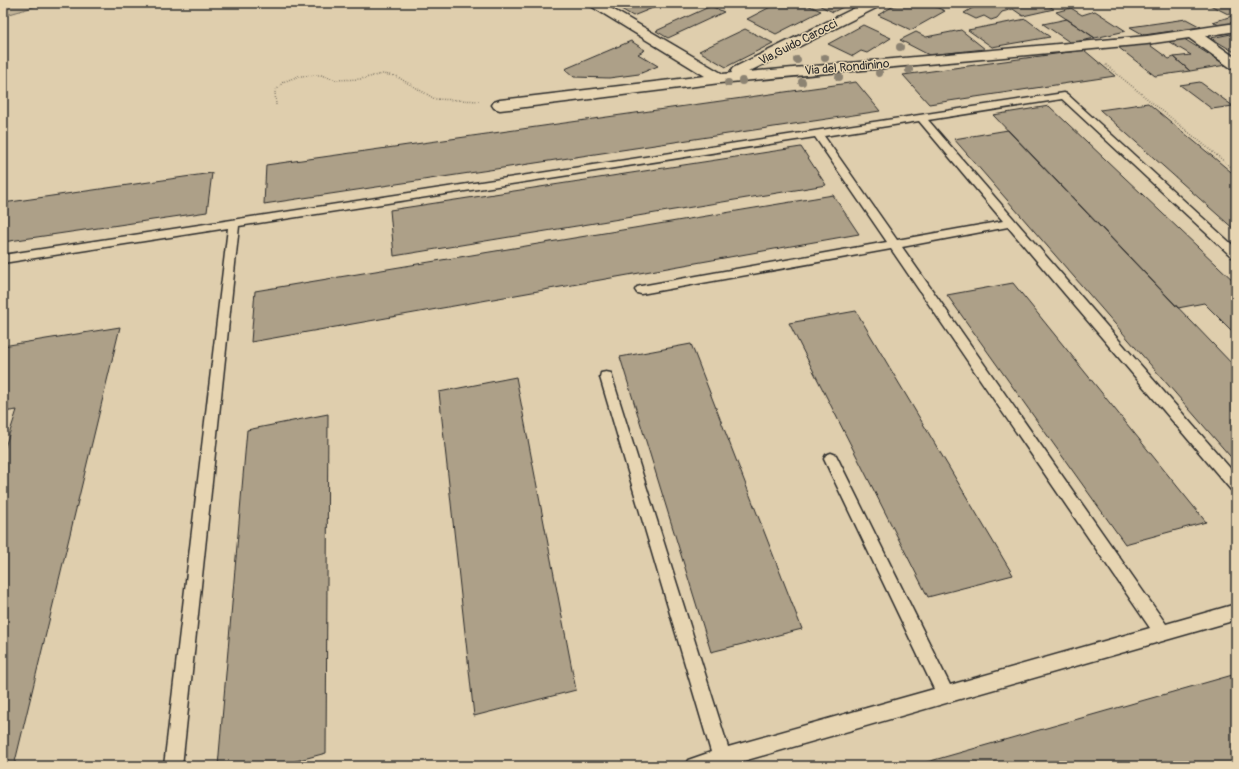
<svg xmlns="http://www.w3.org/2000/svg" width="1239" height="769" font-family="Pangolin,sans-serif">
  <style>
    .green { fill: #c1b397; stroke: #766f61 }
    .building { fill: #ada088; stroke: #2b2b2b }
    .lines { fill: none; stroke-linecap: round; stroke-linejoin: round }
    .service-casing { stroke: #2b2b2b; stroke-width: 3 }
    .minor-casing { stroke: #2b2b2b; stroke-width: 3 }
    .path { stroke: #2b2b2b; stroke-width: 1.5; stroke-dasharray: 0.5 2; stroke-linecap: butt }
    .service { fill: #e7d5b2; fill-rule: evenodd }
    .minor { fill: #e7d5b2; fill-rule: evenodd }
    .tree { fill: #8c8372 }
    .labels { text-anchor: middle; stroke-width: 3; stroke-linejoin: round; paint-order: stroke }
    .far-street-label { font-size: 12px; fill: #2b2b2b; stroke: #e7d5b2 }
  </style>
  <rect width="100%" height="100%" fill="#dfcead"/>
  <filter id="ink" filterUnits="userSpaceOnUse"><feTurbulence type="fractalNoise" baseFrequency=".025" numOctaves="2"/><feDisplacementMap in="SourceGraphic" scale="8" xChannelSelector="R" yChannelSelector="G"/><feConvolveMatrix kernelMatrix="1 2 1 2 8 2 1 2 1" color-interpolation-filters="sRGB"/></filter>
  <g filter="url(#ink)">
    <!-- green -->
    <path class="green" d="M3,3H47L3,16Z"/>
    <!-- building -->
    <path class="building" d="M611,3H665L633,16Z
      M778,3H803L821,11L776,34L747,19Z
      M814,3H838L845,6L833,12Z
      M899,3H927L945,11L911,30L878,15Z
      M941,3H959L951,7Z
      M981,3H1044L1054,9L1023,16L1013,9L1002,12L997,18L991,20L984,16L976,19L964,13Z
      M1206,3H1230L1236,5V26L1223,27L1213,22L1232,16Z
      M711,6L724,12L668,38L656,31Z
      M1071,8L1082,15L1095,11L1126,31L1095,38L1056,12Z
      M1026,19L1050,37L992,47L968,30Z
      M1067,19L1095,38L1071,43L1043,24Z
      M1186,19L1201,27L1144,35L1130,27Z
      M863,25L891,38L867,53L861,51L853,56L828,44Z
      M745,29L773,43L726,67L699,51Z
      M961,30L985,49L929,55L900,40L916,32L926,37Z
      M1236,33V53L1211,38Z
      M1181,37L1226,65L1190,71L1174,57L1191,55L1166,40Z
      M631,41L645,50L638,54L658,66L639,74L609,78L574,77L565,69Z
      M1147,43L1169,59L1174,57L1190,71L1155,76L1118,47Z
      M1084,50L1115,76L929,104L903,75Z
      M856,82L880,111L264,204L266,165Z
      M1200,82L1233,106L1212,109L1180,85Z
      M1148,103L1236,176V231L1100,110Z
      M1049,106L1236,283V335L1204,303L1178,308L993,115Z
      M1008,130L1236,368V463L954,139Z
      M801,147L826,185L394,256L390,210Z
      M212,173L207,212L3,242V203Z
      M833,195L859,234L251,342L255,291Z
      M1013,283L1206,522L1125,544L947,295Z
      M856,311L1013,575L928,597L789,323Z
      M120,327L14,766H3V453L17,410L3,412V346Z
      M691,344L802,629L711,652L620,357Z
      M516,377L576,690L474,716L439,392Z
      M328,414L326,753L277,766H218L247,430Z
      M1236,674V766H913Z"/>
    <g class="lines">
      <!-- service casing -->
      <g class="service-casing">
        <path id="service" d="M1064,93L1067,94L1236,248V258L1232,257L1062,99L928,120L1236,475V491L1231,490L1008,227L902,247L1166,624L1236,604V620L726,766H685L688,760L711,752L600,377L601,373L606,372L611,373L612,377L728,747L934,689L824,459L826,455L831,453L836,455L950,685L1150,628L891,249L641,294L637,293L635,290L637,287L641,286L887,242L815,137L239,226L182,766H164L228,228L3,263V255ZM919,121L1003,221L897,240L824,136Z"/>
      </g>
      <!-- minor casing -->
      <g class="minor-casing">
        <path id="minor" d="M586,3H602L723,74L732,73L731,71L733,68L865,3H882L880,6L748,72L1147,36L1236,23V31L1205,36L1236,58V69L1231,68L1189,38L1147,44L720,83L500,110L494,108L492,105L494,102L500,100L705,76Z"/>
      </g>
      <!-- path -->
      <path class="path" d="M1106,65L1236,171
        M276,105L275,92L283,82L299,76L321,75L336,80L361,79L382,74L396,76L435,99L480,101"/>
      <!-- service -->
      <use href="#service" class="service"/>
      <!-- minor -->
      <use href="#minor" class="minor"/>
    </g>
    <!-- trees -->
    <g class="tree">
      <circle cx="900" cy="47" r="4"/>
      <circle cx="825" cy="58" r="4"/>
      <circle cx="797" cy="60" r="4"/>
      <circle cx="909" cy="70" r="4"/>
      <circle cx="879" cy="73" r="4"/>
      <circle cx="839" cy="77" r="4"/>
      <circle cx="742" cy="81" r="4"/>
      <circle cx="802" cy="82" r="4"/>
      <circle cx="728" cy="83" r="4"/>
    </g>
  </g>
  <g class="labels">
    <!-- far-street labels -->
    <g class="far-street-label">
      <text transform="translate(798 42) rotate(-27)" y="4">Via Guido Carocci</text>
      <text transform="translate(847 67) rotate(-5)" y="4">Via del Rondinino</text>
    </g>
  </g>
  <!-- margin -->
  <rect width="1239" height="769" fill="none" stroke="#e7d5b2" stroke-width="16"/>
  <rect x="8" y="8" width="1223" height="753" fill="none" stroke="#2b2b2b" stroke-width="1.5" filter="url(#ink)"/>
</svg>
